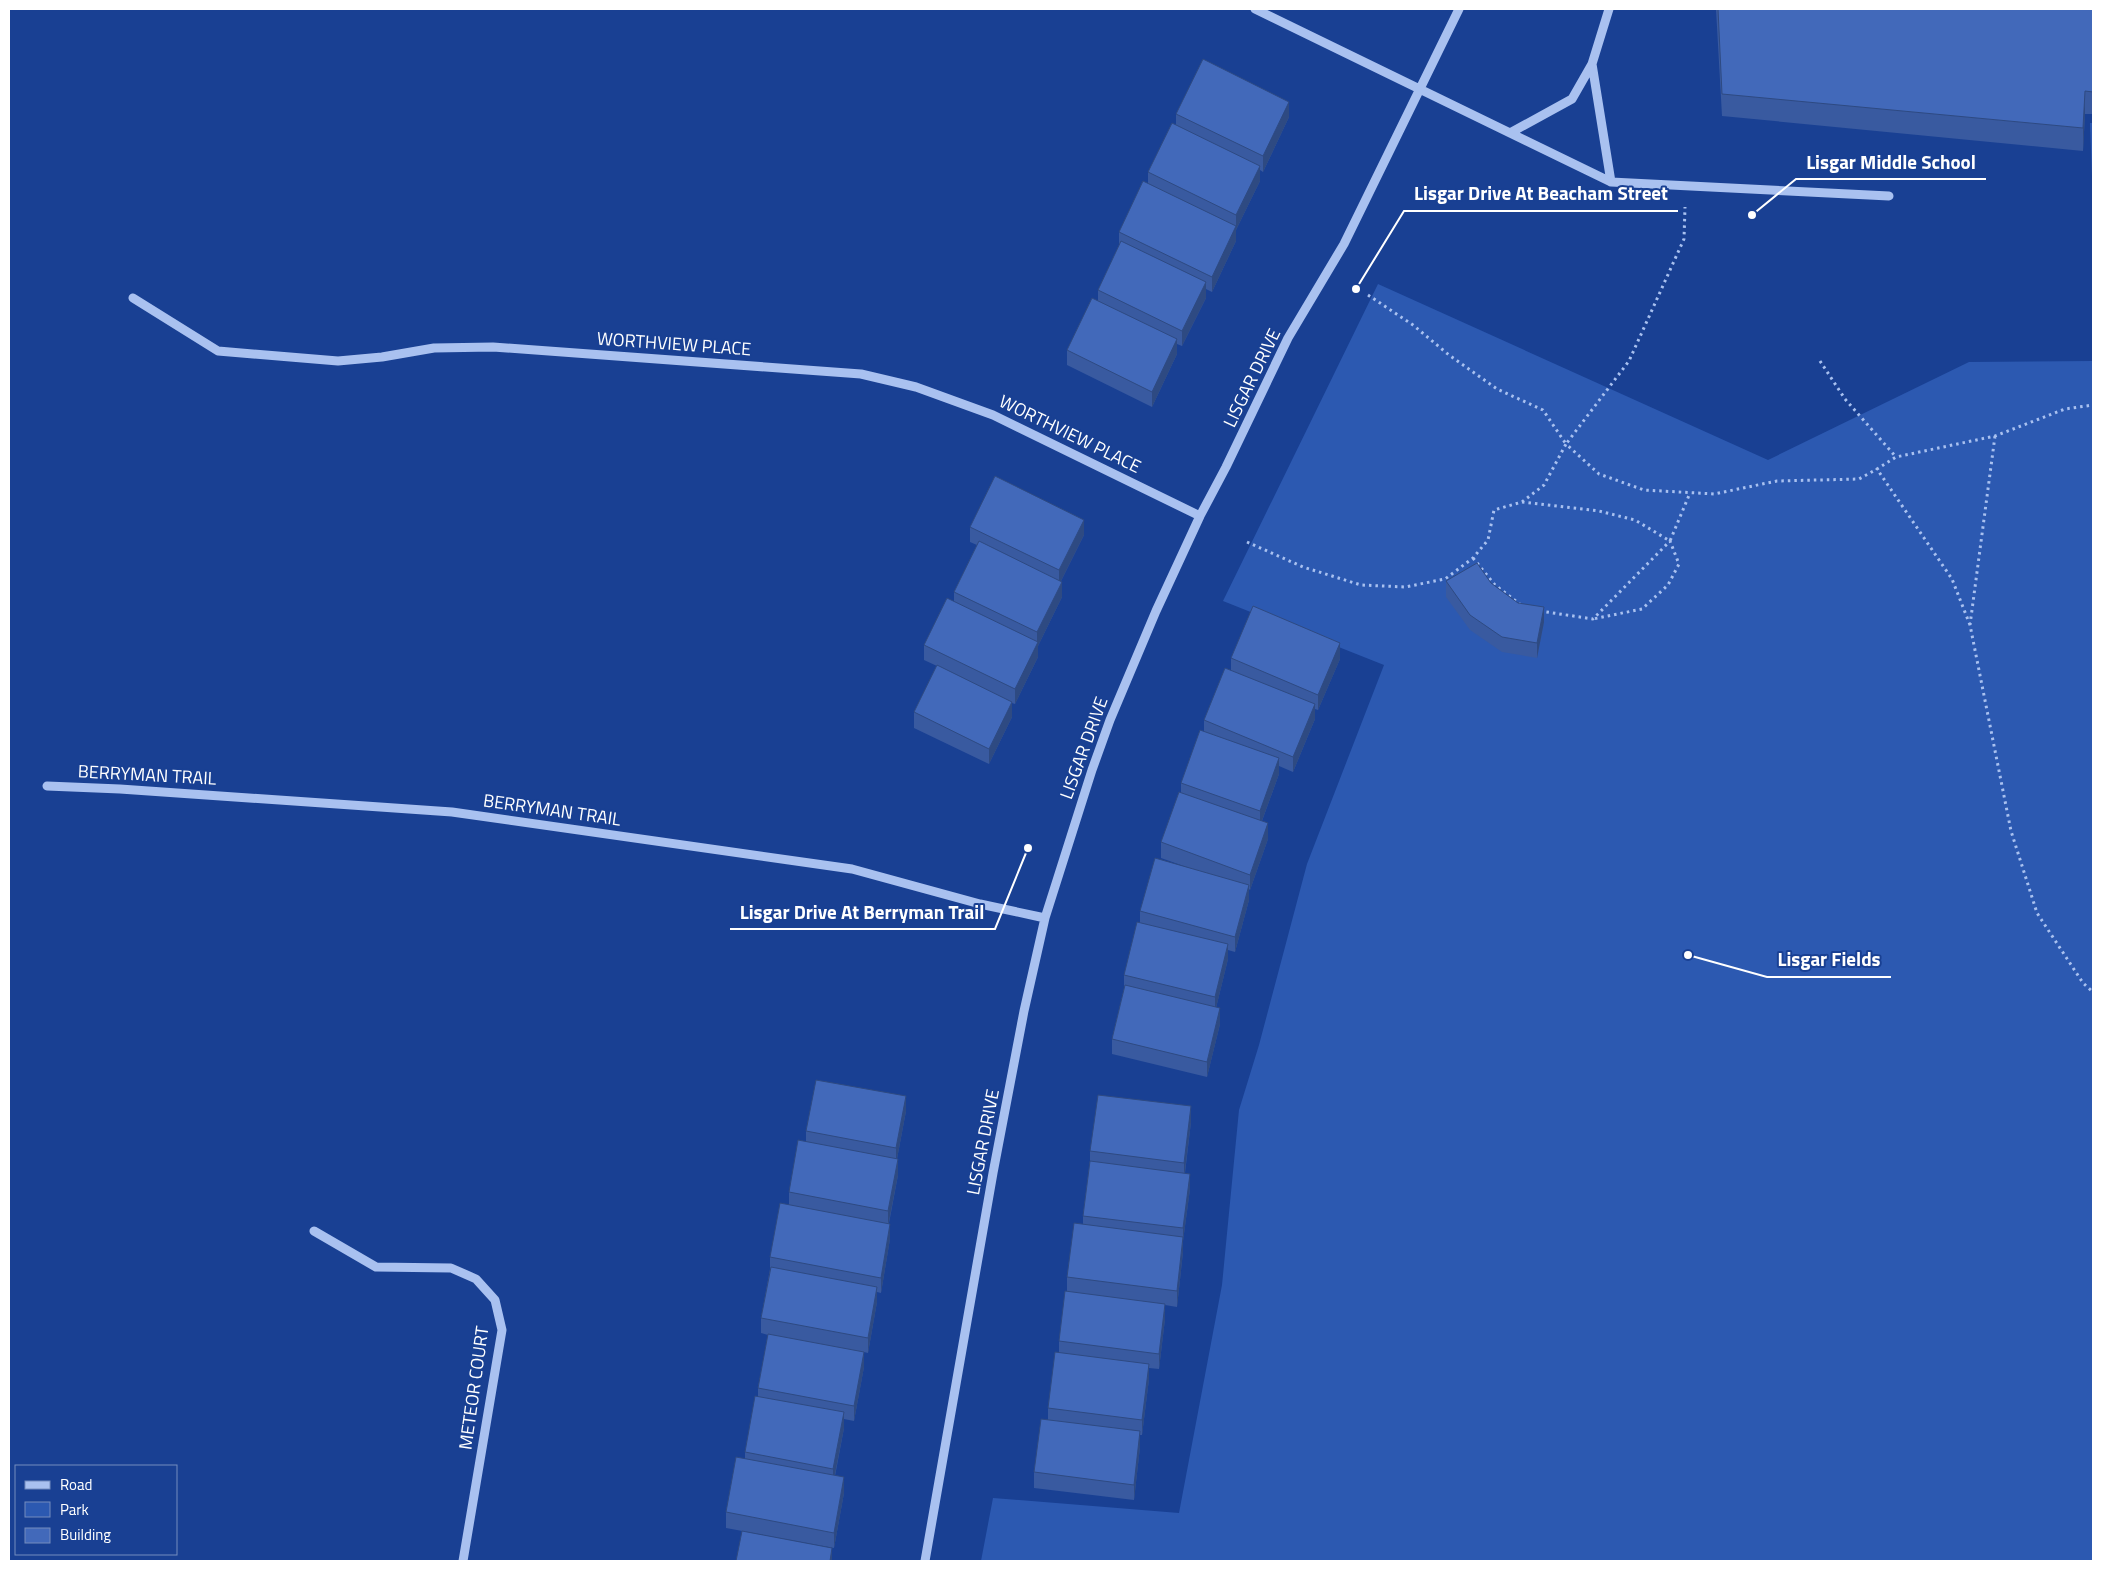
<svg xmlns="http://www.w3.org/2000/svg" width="2102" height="1570" font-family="'Titillium Web',sans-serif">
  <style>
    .green { fill: #2c59b1 }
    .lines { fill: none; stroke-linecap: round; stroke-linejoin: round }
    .path { stroke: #a9c1f0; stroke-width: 3; stroke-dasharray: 2.5 4; stroke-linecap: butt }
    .minor { stroke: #a9c1f0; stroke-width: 9 }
    .wall { fill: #395aa0 }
    .shaded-wall { fill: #2e4a82 }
    .building { fill: #4269ba; stroke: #2e4a82 }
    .labels { text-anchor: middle; stroke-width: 4; stroke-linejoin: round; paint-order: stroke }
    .street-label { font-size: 18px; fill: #fff; stroke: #194093 }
    .leader { fill: none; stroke: #fff; stroke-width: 2 }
    .callout-dot { fill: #fff; stroke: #194093; stroke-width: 2 }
    .callout-label { font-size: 19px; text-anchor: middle; font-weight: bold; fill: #fff; stroke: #194093; stroke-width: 4; stroke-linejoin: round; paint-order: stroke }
  </style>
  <rect width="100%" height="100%" fill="#194093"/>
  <!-- green -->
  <path class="green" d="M2090,123H2093V204Z
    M1378,284L1768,460L1969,362L2093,361V1561H981L993,1498L1179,1513L1222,1285L1239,1110L1259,1045L1307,864L1384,665L1223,601Z"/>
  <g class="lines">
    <!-- path -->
    <path class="path" d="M1368,295L1413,325L1449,355L1497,389L1543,410L1566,444L1629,361L1684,239L1685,207
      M1820,361L1845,399L1896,457
      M1995,436L1970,625L2011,831L2037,913L2083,983L2093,992
      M1522,502L1599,511L1635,520L1670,541L1690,493
      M1247,542L1303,567L1361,585L1405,587L1445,579L1473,558L1488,540L1494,510L1522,502L1544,485L1566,444L1599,474L1644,490L1714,494L1777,481L1859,479L1877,469
      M1473,558L1495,585L1521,605
      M1540,611L1593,619L1670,541L1679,564L1668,585L1642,609L1593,619
      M1970,625L1952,579L1877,469L1896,457L1995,436L2065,409L2093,405"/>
    <!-- minor -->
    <path class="minor" d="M1255,9L1611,182
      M1609,9L1592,64L1611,182L1889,196
      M1510,133L1572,99L1592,64
      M133,298L218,351L338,361L382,357L434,348L493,347L861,374L916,387L993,415L1200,516
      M47,786L120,789L452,812L852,869L980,904L1045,918
      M314,1231L376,1267L451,1268L476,1279L495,1300L502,1330L463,1561
      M925,1561L993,1173L1024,1011L1045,918L1092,770L1110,720L1156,611L1200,516L1226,467L1288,338L1344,244L1459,9"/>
  </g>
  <!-- wall -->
  <path class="wall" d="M1716,9H2093V114H2085L2083,151L1722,116Z
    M1176,114L1289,117L1263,172L1260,170V181L1236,230V241L1212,292L1206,289V298L1182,346L1177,344V354L1152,407L1067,365V350L1098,300V290L1119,246V232L1148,183V172L1176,125Z
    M970,527L1084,535L1061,581L1062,597L1038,646V657L1015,704L1012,703V717L989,764L914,728V712L937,666L924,660V645L954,601V592L977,545L970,542Z
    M1446,581L1491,583L1544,622L1537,658L1502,652L1470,630L1446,597Z
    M1231,658L1340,659L1318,710L1315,709V719L1293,772L1279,766V774L1262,821L1268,839L1250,890L1249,889V900L1235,952L1228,950V959L1216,1008L1220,1024L1207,1077L1112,1054V1039L1124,989V975L1140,923V911L1192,869L1161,858V842L1181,792V783L1204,731V720L1231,670Z
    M906,1111L897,1159L898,1175L889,1223L890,1239L881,1293L877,1292V1302L868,1353L864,1352V1367L854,1421L844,1419V1428L835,1476L844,1493L834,1548L726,1528V1512L745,1459V1452L758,1397V1388L768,1335L761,1333V1318L770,1269V1257L789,1205V1192L806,1142V1131Z
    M1191,1122L1185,1173L1190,1189L1183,1241V1252L1177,1307L1165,1305V1319L1159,1369L1149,1368V1379L1142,1435H1140V1447L1134,1500L1034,1488V1472L1048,1420V1408L1059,1352V1341L1067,1291V1277L1083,1224V1216L1090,1161V1151Z"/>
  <!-- shaded-wall -->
  <path class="shaded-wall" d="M2085,91V114L2083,151V128Z
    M1289,102V117L1263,172V156Z
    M1260,166V181L1236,230V215Z
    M1236,226V241L1212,292V277Z
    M1206,282V298L1182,346V331Z
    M1177,339V354L1152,407V392Z
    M1084,520V535L1059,585V570Z
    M1062,582V597L1038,646V657L1015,704V689L1037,644V632Z
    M1544,607V622L1537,658V643Z
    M1340,643V659L1318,710V695Z
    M1012,702V717L989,764V749Z
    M1315,704V719L1293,772V757Z
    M1279,758V774L1260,826V811Z
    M1268,823V839L1250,890V875Z
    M1249,885V900L1235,952V937Z
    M1228,944V959L1215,1012V997Z
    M1220,1008V1024L1207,1077V1062Z
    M906,1096V1111L896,1164V1148Z
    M1191,1106V1122L1184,1178V1163Z
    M898,1159V1175L888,1226V1211Z
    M1190,1174V1189L1183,1241V1252L1177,1307V1291L1183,1240V1228Z
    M890,1224V1239L881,1293V1278Z
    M877,1287V1302L868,1353V1338Z
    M1165,1304V1319L1159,1369V1354Z
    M864,1352V1367L854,1421V1406Z
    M1149,1364V1379L1142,1435V1420Z
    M844,1412V1428L833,1484V1469Z
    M1140,1431V1447L1134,1500V1485Z
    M844,1477V1493L834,1548V1533Z
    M832,1548V1561H830Z"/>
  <!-- building -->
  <path class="building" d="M1718,9H2093V92L2085,91L2083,128L1722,94Z
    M1203,59L1289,102L1263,156L1176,114Z
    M1172,123L1260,166L1236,215L1148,172Z
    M1143,181L1236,226L1212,277L1119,232Z
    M1121,241L1206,282L1182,331L1098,290Z
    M1092,298L1177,339L1152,392L1067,350Z
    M995,476L1084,520L1059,570L970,527Z
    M979,541L1062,582L1037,632L954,592Z
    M1477,563L1491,583L1518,603L1544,607L1537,643L1502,637L1470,615L1446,581Z
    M947,598L1038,642L1015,689L924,645Z
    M1253,606L1340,643L1318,695L1231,658Z
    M937,665L1012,702L989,749L914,712Z
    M1225,668L1315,704L1293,757L1204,720Z
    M1200,730L1279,758L1260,811L1181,783Z
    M1179,792L1268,823L1250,875L1161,842Z
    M1155,858L1249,885L1235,937L1140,911Z
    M1137,922L1228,944L1215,997L1124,975Z
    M1125,985L1220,1008L1207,1062L1112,1039Z
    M816,1080L906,1096L896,1148L806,1131Z
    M1098,1095L1191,1106L1184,1163L1090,1151Z
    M798,1140L898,1159L888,1211L789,1192Z
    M1090,1161L1190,1174L1183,1228L1083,1216Z
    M780,1203L890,1224L881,1278L770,1257Z
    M1074,1223L1183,1237L1177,1291L1067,1277Z
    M771,1267L877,1287L868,1338L761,1318Z
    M1065,1291L1165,1304L1159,1354L1059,1341Z
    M768,1334L864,1352L854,1406L758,1388Z
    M1055,1352L1149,1364L1142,1420L1048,1408Z
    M755,1396L844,1412L833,1469L745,1452Z
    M1041,1419L1140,1431L1134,1485L1034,1472Z
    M736,1457L844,1477L834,1533L726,1512Z
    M742,1531L832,1548L830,1561H736Z"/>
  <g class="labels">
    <!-- street labels -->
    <g class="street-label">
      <text transform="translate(674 344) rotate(4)" y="6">WORTHVIEW PLACE</text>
      <text transform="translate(1252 378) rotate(-64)" y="6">LISGAR DRIVE</text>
      <text transform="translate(1070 434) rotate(26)" y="6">WORTHVIEW PLACE</text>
      <text transform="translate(1084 748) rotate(-70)" y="6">LISGAR DRIVE</text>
      <text transform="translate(147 775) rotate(3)" y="6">BERRYMAN TRAIL</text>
      <text transform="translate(552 810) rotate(8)" y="6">BERRYMAN TRAIL</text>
      <text transform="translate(983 1142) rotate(-79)" y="6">LISGAR DRIVE</text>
      <text transform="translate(474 1388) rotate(-82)" y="6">METEOR COURT</text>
    </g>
  </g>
  <!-- callouts -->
  <path class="leader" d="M1752 215L1796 179H1986M1356 289L1404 211H1678M1028 848L995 929H730M1688 955L1767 977H1891"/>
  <g class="callout-dot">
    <circle cx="1752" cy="215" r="5"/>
    <circle cx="1356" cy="289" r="5"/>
    <circle cx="1028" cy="848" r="5"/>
    <circle cx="1688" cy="955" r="5"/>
  </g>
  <g class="callout-label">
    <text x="1891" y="169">Lisgar Middle School</text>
    <text x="1541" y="200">Lisgar Drive At Beacham Street</text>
    <text x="862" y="919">Lisgar Drive At Berryman Trail</text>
    <text x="1829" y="966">Lisgar Fields</text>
  </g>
  <!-- border -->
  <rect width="2102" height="1570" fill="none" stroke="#ffffff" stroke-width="20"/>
  <!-- legend -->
  <rect x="15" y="1465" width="162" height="90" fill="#194093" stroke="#758cbe"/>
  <rect x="25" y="1481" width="25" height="8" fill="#a9c1f0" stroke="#758cbe"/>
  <text x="60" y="1490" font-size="15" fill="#ffffff">Road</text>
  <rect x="25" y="1502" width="25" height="15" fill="#2c59b1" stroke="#758cbe"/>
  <text x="60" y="1515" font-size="15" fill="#ffffff">Park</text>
  <rect x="25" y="1528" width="25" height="15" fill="#4269ba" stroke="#758cbe"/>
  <text x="60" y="1540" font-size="15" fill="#ffffff">Building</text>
</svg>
